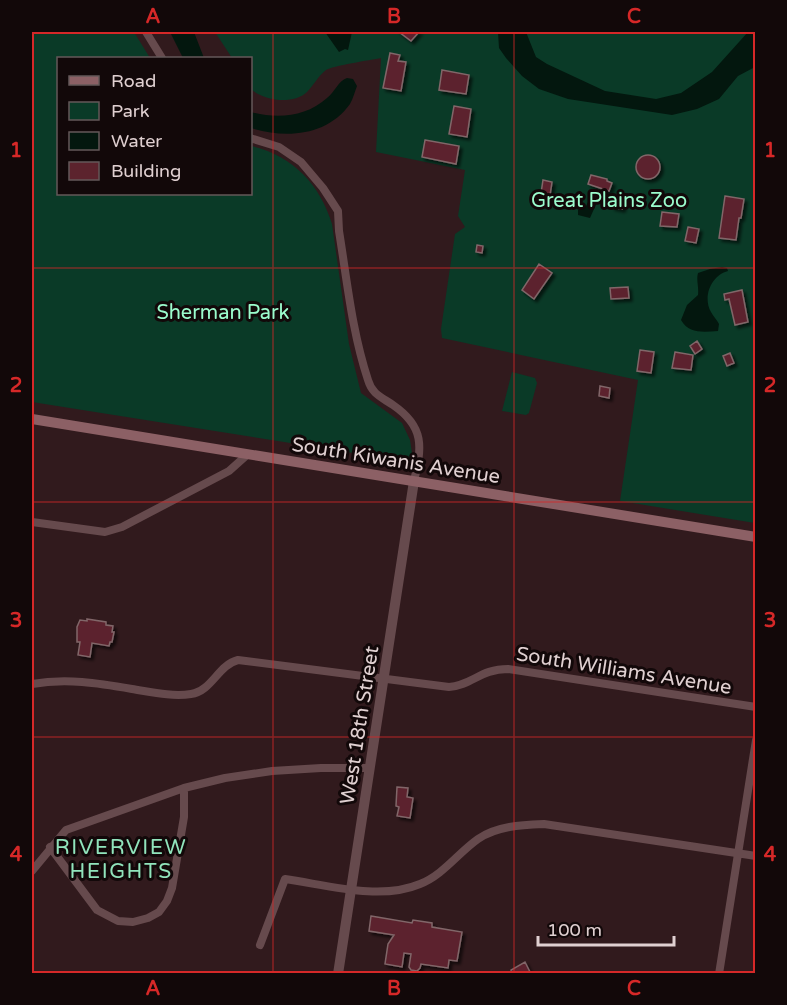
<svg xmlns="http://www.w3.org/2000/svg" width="787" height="1005" font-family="'Varela Round',sans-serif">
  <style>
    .green { fill: #0a3a27 }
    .water { fill: #03170e }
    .building { fill: #5c232d; stroke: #816669; stroke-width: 1.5; filter: url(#shadow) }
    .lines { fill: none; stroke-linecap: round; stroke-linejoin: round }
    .minor { stroke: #664a4d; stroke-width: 8 }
    .tertiary { stroke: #664a4d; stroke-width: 10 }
    .secondary { stroke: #8c6065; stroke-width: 10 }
    .grid { fill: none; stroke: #d62828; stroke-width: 1.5; stroke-opacity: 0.55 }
    .labels { text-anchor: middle; stroke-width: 6; stroke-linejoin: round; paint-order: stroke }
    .park-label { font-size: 20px; fill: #9bfccd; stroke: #120809 }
    .street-label { font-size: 20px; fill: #e0d0d1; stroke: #120809 }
    .neighbourhood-label { font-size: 21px; letter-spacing: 1.5px; fill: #91e4bc; stroke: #120809 }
    .neatline { fill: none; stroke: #d62828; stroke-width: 2 }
    .grid-label { font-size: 20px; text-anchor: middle; font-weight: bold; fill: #d62828 }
  </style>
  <defs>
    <filter id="shadow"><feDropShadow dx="3" dy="3" stdDeviation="1.5" flood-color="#0009"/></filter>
  </defs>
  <rect width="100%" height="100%" fill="#311a1d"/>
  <!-- green -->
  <path class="green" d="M32,32H134L150,58H58V194H250L251,146C292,155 320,184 332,224L349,344L361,393L402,423L410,440L412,453L410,462L32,402Z
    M215,32H755V523L620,501L638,380L442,338L441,329L455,234L465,227L458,216L465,170L376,152L381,58C371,60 332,66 326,70C319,75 313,86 307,92C293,105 264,101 251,89L250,58H232Z
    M512,372L535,378L537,383L529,413L526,415L502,411Z"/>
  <!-- water -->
  <path class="water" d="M170,32H194L204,58H183Z
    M325,32H352L348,50L345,49L339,52Z
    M498,32H526L536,57L547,64L605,91L656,99L681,93L712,72L748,32H755V67L738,76L719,99L697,109L672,115L568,99L539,89L522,76L506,58L499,48Z
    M347,78L353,79L357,86C355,91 353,99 350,104C327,136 286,139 251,128V112C277,119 306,117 327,98C335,92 338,81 347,78Z
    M592,194L597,202L590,218L578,215V210L586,206Z
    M722,267L727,268L728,271C712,275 702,296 711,312C713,316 717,320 719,324L718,331C703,332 689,334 681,320L687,305L698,295C699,287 696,280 698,273L710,269Z"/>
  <!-- building -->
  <path class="building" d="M399,32H419L411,41Z
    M390,53L400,55L398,61L406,62L401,91L383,88Z
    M442,70L469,75L466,94L439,90Z
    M454,106L471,109L467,137L449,134Z
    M425,140L459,146L456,164L422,157Z
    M636 167a12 12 0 1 1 24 0a12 12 0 1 1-24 0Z
    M591,175L607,179V181L612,183L609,191L588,184Z
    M543,180L552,182L549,202L540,200Z
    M615,195L625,197L622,209L612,207Z
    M725,196L744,199L741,218H739L736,240L719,238Z
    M662,212L679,214L677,227L660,226Z
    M688,227L699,229L696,243L685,241Z
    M477,245L483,246L482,253L476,252Z
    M539,264L552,273L534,299L522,290Z
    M628,287L629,298L611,299L610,288Z
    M742,290L748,322L735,325L729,299L725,300L724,294Z
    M697,341L702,349L695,354L690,346Z
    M640,350L654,352L651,373L637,371Z
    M675,352L693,355L691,370L672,368Z
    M730,353L734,363L727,366L723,356Z
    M600,386L610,388L609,398L599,396Z
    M87,619L106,622V625L113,626L112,632H114L112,642H110L109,646L92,643L90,657L78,655L80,642H77V627L80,620L87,621Z
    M397,787L408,788L407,797L413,798L410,818L397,816L399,807L396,806Z
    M371,916L412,923L413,920L432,923V927L462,932L457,961L449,960L448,968L421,964L420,968L417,971L411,970L409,967L411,954L404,953L402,967L385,964L388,944L394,935L369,931Z
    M525,962L530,972L512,974L511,970Z"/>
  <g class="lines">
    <!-- minor -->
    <path class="minor" d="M146,32L162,58
      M250,138L279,147L301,162L323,188L338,211L339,231C347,280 352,332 368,380C372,394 381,397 393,405C425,427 422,447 414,481
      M32,522L105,532L122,527L229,471L248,454
      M32,684C66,678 98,683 132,689C151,692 172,697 191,694C212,691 218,665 238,660L449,687C473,685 480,669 508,669L756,707
      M50,847L97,910L118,921L133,922L148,918L159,912L167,901L172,888L184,817V788
      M32,871L66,830L184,788L225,778L272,771L321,768H370
      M260,945L285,879C327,885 380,901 420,884C443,875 458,853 478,839C497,826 521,825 544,824L756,856
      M719,974L756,740"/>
    <!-- tertiary -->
    <path class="tertiary" d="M338,974L414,481"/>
    <!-- secondary -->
    <path class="secondary" d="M32,419L756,537"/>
  </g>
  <!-- grid -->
  <path class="grid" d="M273,32V974M514,32V974M32,268H756M32,502H756M32,737H756"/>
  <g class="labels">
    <!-- park labels -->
    <g class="park-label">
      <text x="609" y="207">Great Plains Zoo</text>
      <text x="223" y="319">Sherman Park</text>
    </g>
    <!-- street labels -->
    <g class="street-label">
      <text transform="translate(396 460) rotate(9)" y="7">South Kiwanis Avenue</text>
      <text transform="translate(624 670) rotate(9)" y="7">South Williams Avenue</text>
      <text transform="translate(359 725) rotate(-81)" y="7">West 18th Street</text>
    </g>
    <!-- neighbourhood labels -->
    <g class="neighbourhood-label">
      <text x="121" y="854">RIVERVIEW<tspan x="121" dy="24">HEIGHTS</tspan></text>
    </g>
  </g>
  <!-- border -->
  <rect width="787" height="1005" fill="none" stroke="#120809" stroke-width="66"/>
  <!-- legend -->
  <rect x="57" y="57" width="195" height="138" fill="#120809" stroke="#645859" stroke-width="1.5"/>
  <rect x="69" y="76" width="30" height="9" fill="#8c6065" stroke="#645859" stroke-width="1.5"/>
  <text x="111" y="87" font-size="18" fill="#e0d0d1">Road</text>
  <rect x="69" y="102" width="30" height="18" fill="#0a3a27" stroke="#645859" stroke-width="1.5"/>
  <text x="111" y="117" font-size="18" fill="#e0d0d1">Park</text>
  <rect x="69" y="132" width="30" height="18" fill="#03170e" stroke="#645859" stroke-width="1.5"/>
  <text x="111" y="147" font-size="18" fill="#e0d0d1">Water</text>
  <rect x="69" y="162" width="30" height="18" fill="#5c232d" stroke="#645859" stroke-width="1.5"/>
  <text x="111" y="177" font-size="18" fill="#e0d0d1">Building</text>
  <!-- scale -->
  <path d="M538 936v9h136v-9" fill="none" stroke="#e0d0d1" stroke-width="3"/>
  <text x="547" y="936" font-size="18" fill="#e0d0d1" stroke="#120809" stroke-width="4.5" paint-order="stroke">100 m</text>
  <rect x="33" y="33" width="721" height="939" class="neatline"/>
  <g class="grid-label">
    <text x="153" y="23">A</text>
    <text x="394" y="23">B</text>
    <text x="634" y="23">C</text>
    <text x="16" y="157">1</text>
    <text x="770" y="157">1</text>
    <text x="16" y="392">2</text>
    <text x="770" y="392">2</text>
    <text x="16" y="627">3</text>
    <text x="770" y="627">3</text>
    <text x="16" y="861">4</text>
    <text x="770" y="861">4</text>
    <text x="153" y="995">A</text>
    <text x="394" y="995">B</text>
    <text x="634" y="995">C</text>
  </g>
</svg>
